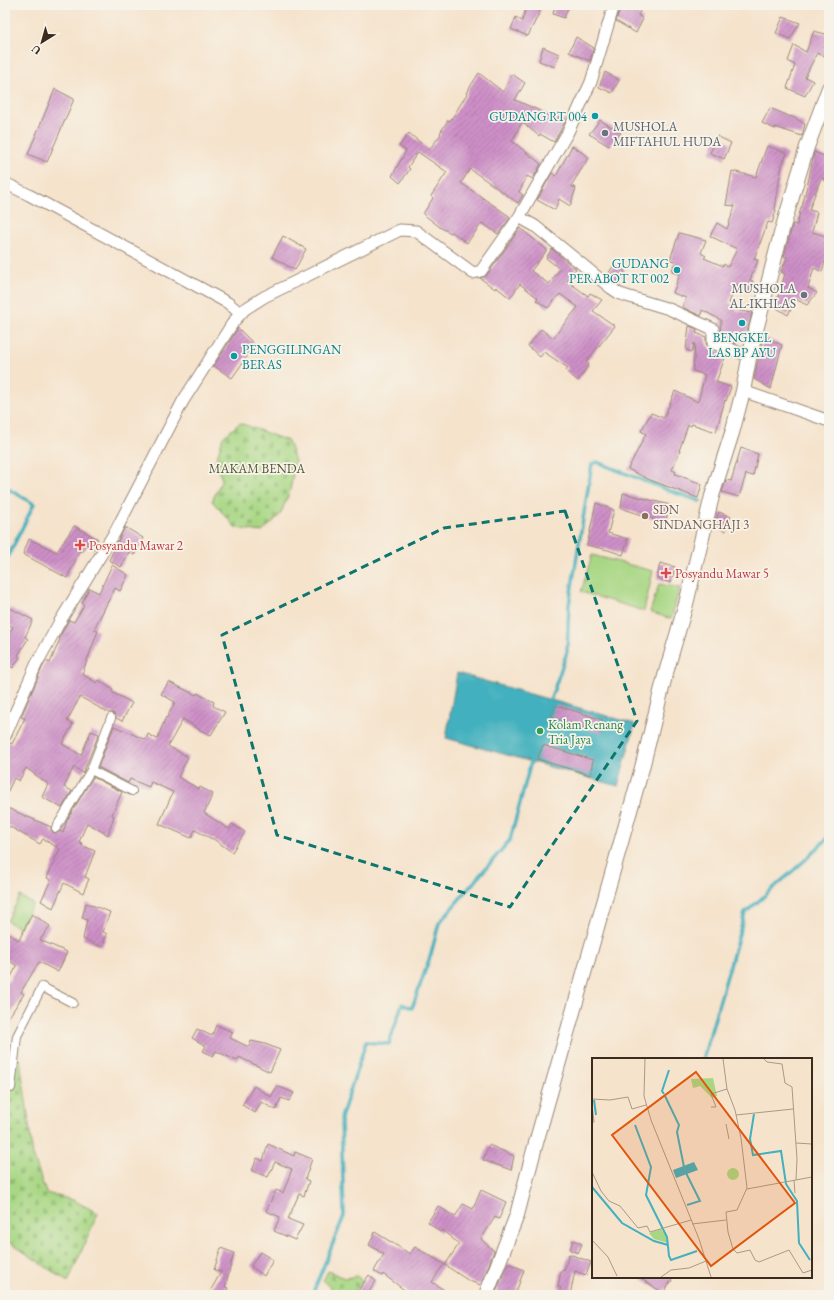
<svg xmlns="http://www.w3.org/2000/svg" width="834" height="1300" font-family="'EB Garamond',serif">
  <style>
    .cemetery { fill: url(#cemetery-stones); stroke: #728051 }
    .pitch { fill: #a8d784; stroke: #728051 }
    .water { fill: #42b0be; stroke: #3e6d6e }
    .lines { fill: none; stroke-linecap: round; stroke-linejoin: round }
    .stream { stroke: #42b0be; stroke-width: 3.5 }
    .building { fill: url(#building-hatch) }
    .pedestrian-casing { stroke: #988675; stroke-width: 10 }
    .minor-casing { stroke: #988675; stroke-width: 13 }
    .tertiary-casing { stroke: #988675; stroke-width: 16 }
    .pedestrian { stroke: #fff; stroke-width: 8 }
    .minor { stroke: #fff; stroke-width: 11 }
    .tertiary { stroke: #fff; stroke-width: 14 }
    .marked { fill: none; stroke: #0f766e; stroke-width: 3; stroke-dasharray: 8 5; stroke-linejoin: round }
    .culture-dot { fill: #0f9aa8; stroke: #f7f3e8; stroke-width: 1.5 }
    .worship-dot { fill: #6b7280; stroke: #f7f3e8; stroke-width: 1.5 }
    .education-dot { fill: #8d6e63; stroke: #f7f3e8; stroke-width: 1.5 }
    .health-dot { fill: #e0444e; stroke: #f7f3e8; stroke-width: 1.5 }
    .leisure-dot { fill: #2e9e5b; stroke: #f7f3e8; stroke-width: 1.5 }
    .labels { text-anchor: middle; stroke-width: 3.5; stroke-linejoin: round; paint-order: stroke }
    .culture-label { font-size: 13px; fill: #0d838f; stroke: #f7f3e8; text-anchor: end }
    .worship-label { font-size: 13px; fill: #5b616d; stroke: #f7f3e8; text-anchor: start }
    .park-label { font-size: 13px; fill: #565538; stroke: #f7f3e8 }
    .education-label { font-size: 13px; fill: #785e54; stroke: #f7f3e8; text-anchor: start }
    .health-label { font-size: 13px; fill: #be3a42; stroke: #f7f3e8; text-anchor: start }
    .leisure-label { font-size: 13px; fill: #27864d; stroke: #f7f3e8; text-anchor: start }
    .inset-river { fill: none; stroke: #42b0be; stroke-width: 2 }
    .inset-road { fill: none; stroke: #ab9986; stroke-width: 1 }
    .view { fill: #df570d; fill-opacity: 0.15; stroke: #df570d; stroke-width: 2 }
    .inset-edge { fill: none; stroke: #3b2a1e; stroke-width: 2 }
  </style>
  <defs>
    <pattern id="cemetery-stones" width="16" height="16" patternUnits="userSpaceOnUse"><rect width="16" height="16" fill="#a8d784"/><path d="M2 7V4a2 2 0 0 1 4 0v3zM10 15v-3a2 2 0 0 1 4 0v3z" fill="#92b972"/></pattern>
    <pattern id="building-hatch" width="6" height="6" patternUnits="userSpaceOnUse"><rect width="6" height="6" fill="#cd8fc7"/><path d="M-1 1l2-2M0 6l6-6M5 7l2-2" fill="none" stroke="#a875a1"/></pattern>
  </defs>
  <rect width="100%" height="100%" fill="#f7f3e8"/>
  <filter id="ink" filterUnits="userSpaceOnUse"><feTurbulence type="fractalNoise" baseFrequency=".025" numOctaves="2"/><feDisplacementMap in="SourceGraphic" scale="8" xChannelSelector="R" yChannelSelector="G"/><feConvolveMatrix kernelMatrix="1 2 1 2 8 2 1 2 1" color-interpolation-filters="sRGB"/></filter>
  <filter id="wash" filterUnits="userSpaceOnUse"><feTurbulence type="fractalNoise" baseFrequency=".012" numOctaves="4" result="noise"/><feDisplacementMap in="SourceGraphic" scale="16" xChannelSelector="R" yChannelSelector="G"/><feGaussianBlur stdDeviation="0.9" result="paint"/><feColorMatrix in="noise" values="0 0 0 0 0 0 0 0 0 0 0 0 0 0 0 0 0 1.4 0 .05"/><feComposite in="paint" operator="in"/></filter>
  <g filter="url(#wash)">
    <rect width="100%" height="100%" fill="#f5e3cc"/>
    <!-- cemetery -->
    <path class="cemetery" d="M240,423L288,441L295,461L290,491L280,515L262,532L236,528L212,501L222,479L215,464L223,437Z
      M5,1057L20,1060L28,1115L32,1152L46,1193L73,1200L98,1213L68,1282L5,1239Z
      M328,1271L345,1278L357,1276L363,1281L351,1295H338L323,1281Z"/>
    <!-- pitch -->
    <path class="pitch" d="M592,555L653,571L644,611L581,592Z
      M659,584L680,588L671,619L650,612Z
      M20,896L33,904L19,928L7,921Z"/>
    <!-- water -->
    <path class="water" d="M457,673L635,724L618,786L446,738Z"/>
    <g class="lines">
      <!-- stream -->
      <path class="stream" d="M5,487L34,504L5,563
        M549,704L567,652L569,605L592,464L597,462L670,491L700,501
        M703,1059L745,913L803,862L829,837
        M314,1295V1290L344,1216L341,1118L366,1042L389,1044L402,1004L412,1008L431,954L439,923L510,840L532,758"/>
    </g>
    <g id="blocks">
      <!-- building -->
      <path class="building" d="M527,5H543L528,36L511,29L516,17L522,21Z
        M555,5H569L564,18L553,14Z
        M621,5H643L638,15L643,19L636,33L616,21Z
        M783,17L800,23L790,39L776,33Z
        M814,31L829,35V46L824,56L817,53L805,77L813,81L805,96L787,88L795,65L788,61L794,45L806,52Z
        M576,37L594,48L590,61L569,52Z
        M543,47L559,54L555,67L539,61Z
        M605,72L619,80L612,93L599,87Z
        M479,73L503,92L512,74L525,83L515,100L536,109L557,120L559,116L566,120L554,142L540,134L539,136L522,122L512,141L541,164L533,179L527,176L519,192L523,195L518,203L470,169L461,183L509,216L510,218L498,234L482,223L467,243L452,232L451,233L441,228L423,214L433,198L431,196L447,172L418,152L408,167L410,169L400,183L392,176L406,151L399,146L409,133L429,150L441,134L440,133L448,120L450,121L467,94L466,93Z
        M55,89L74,99L47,162L28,154Z
        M770,108L791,117V116L805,124L802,136L775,127V129L762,123Z
        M600,120L621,133L609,146L589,134Z
        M717,136L731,143L724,159L710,153Z
        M572,146L589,157L571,186L576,188L570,206L559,199L555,210L537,200L552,173L556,176Z
        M767,146L787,153L782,165L779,181L775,210L776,211L772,223L768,222L754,259L758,260L750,280L753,281L749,292L736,284L729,303L738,307L736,310L752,313L746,335L741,334L737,344L720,338L721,320L702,310L701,316L682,307L686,298L673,293L680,274L672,272L675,261L670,260L679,233L706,240L701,253L706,256L704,258L723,266L724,264L728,267L737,249L710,236L717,223L727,229L735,206L726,205L732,171L756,177Z
        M814,152L829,158V181L821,178L809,210L817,212L812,232L829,237V249L822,272L814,268L808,288L817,293L807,305L795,299L788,315L775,307L785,274L781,272L787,257L784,256L793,224L797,225L801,207H802L809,178Z
        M520,228L547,250L531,271L549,284L560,269L546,258L552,249L576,269L567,281L588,296L590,293L602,300L593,311L615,326L586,362L589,364L578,381L566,371L568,368L544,352L540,357L528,346L541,329L553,338L578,307L560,294L548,308L536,300L538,298L520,284L510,298L496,287L495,289L480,278L487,275Z
        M283,236L306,249L295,270L272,257Z
        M614,265L625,271L616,283L607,276Z
        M689,326L697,329L696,333L706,337V343L708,347L726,355L716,382L731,387L726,401L725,400L716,432L692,424L691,426L688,425L679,451H680L672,470L676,472L675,474L702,484L698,498L650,480L628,469L646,434L641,431L651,413L664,418L675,391L698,402L705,375L693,371L695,344L694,343L692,352L686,350Z
        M238,328L255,345L232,378L214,366Z
        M763,337L782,345L771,389L754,379Z
        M741,448L758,454L753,476L746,474L739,497L722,492L726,480L731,481Z
        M623,493L670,505L665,523L621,508Z
        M596,503L614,510L608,533L628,539L623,555L608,550L587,545Z
        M719,512L731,517L726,531L713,526Z
        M74,526L98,539L94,549L86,544L82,552L80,550L67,578L23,554L29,539L57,552Z
        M125,527L143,538L134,555L129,552L121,567L109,560Z
        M660,563L675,567L671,583L657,578Z
        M112,565L128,575L120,591L115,588L94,629L98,631L82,674L97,683L99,680L113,690L112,692L132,703L122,721L116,718L113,713H109L80,697L67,721L73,724L62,744L81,755L91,731L99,734L83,773L74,767L64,787L72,791L62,808L42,797L48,784L26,768L19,781L14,778L5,797V749L8,742L12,744L25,718L21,717L42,668L46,661L50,663L60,639L59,638L65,627L69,620L74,622L84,605L82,603L89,588L99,593Z
        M10,608L33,620L25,637L28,639L18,655L20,657L13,668L5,663V640L13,627L5,622V616Z
        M169,682L196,695L197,693L214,702L213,706L225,712L211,735L200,730L183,719L168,746L188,757L178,777L199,789L200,787L213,794L204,813L229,829L232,824L245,832L232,852L212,838V839L195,830L191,838L159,824L173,792L151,782L149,787L130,779L128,783L98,767L114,726L146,740L148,734L157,739L166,717L167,718L175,702L161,694Z
        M556,705L603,720L601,733L551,717Z
        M543,745L593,760L590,775L537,759Z
        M93,777L122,792L112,815L114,816L108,835L87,823L79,842L82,843L81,845L95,851L85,877L89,879L83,893L64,883L53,908L41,901L51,880L47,878L60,849L43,839L40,844L5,824V807L51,827V830L54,833H56L60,831L63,833L67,820Z
        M86,903L110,912L103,932L107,934L102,947L83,939L87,920L82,918Z
        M32,914L50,926L40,940L67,952L58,972L39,962L21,992L24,994L5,1023V981L8,982L17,966L5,958V932L19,940Z
        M216,1025L233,1032L230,1038L249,1047L251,1041L265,1044L280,1050L270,1072L239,1057L237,1061L216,1051L213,1056L203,1051L206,1046L192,1038L197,1029L212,1036Z
        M254,1086L271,1097L277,1086L294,1093L289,1101L281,1098L276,1110L261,1102L255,1113L242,1105Z
        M268,1144L294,1156L295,1152L312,1159L305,1179L309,1181L304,1196L299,1194L288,1219L303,1225L295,1240L274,1231L280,1217L266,1211L276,1190L283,1193L292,1169L275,1162L268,1177L252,1171L257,1158L263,1161Z
        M489,1145L514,1156L511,1170L483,1160Z
        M481,1190L506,1202L499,1219L495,1217L481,1239L494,1251L481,1285L469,1281L445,1265L459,1244L442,1230L440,1232L428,1222L438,1206L455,1217L463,1204L473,1209Z
        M375,1232L410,1254L415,1247L444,1264L432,1282L452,1295H411L383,1274L382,1276L374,1271L384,1254L369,1245Z
        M573,1240L582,1244L578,1253L570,1250Z
        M221,1248L234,1253L225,1287L228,1288L226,1295H208L221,1272L214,1270Z
        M260,1252L273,1260L264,1276L251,1266Z
        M569,1254L591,1262L586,1275L575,1271L570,1295H558L561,1288L558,1287L561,1270L564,1271Z
        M508,1263L524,1270L515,1295H504L496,1292Z
        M369,1275L376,1281L367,1295H355Z
        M639,1277H666L672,1280L663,1293Z"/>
    </g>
  </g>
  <g filter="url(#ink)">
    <use href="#blocks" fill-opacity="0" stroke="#988675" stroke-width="1"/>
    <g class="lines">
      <!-- pedestrian casing -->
      <g class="pedestrian-casing">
        <path id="pedestrian" d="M91,770L132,791
          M56,828L91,770L111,718
          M5,1086L11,1088L17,1036L42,987L73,1003"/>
      </g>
      <!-- minor casing -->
      <g class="minor-casing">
        <path id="minor" d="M5,183L29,195L228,303L240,313
          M519,217L535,226L611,288L620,294L669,309L713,329V343L749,356
          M743,391L829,421
          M5,736L36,665L59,623L115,532L183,401L234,321L245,309L264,297L400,230L416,231L473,273L481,271L519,217L568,132L591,82L614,5"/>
      </g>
      <!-- tertiary casing -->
      <g class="tertiary-casing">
        <path id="tertiary" d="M486,1295L517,1215L534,1150L642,768L665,676L686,604L712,496L732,433L743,391L750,353L782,230L807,147L829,88"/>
      </g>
      <!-- pedestrian -->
      <use href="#pedestrian" class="pedestrian"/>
      <!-- minor -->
      <use href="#minor" class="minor"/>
      <!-- tertiary -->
      <use href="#tertiary" class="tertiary"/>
    </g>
  </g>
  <!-- marked area -->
  <path class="marked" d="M565,511L637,721L510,907L277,835L222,635L444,528Z"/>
  <!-- markers -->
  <g class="culture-dot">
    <circle cx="595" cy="116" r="4"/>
    <circle cx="677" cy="270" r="4"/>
    <circle cx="742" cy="323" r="4"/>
    <circle cx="234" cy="356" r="4"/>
  </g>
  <g class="worship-dot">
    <circle cx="605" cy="133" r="4"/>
    <circle cx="804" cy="295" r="4"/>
  </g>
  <circle class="education-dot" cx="645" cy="516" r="4"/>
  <g class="health-dot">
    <path d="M78 539h4v4h4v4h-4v4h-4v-4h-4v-4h4z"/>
    <path d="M664 567h4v4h4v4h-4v4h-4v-4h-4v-4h4z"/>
  </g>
  <circle class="leisure-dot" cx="540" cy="731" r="4"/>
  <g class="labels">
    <!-- culture labels -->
    <g class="culture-label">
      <text x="587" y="121">GUDANG RT 004</text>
      <text x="669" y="268">GUDANG<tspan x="669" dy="15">PERABOT RT 002</tspan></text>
      <text x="742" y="342" text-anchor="middle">BENGKEL<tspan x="742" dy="15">LAS BP AYU</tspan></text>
      <text x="242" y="354" text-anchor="start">PENGGILINGAN<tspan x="242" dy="15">BERAS</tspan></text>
    </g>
    <!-- worship labels -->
    <g class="worship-label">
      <text x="613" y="131">MUSHOLA<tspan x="613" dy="15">MIFTAHUL HUDA</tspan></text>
      <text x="796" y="293" text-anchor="end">MUSHOLA<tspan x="796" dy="15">AL-IKHLAS</tspan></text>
    </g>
    <!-- park labels -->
    <g class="park-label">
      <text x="257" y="473">MAKAM BENDA</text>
    </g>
    <!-- education labels -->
    <g class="education-label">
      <text x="653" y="514">SDN<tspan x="653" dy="15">SINDANGHAJI 3</tspan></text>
    </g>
    <!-- health labels -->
    <g class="health-label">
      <text x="89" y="550">Posyandu Mawar 2</text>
      <text x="675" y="578">Posyandu Mawar 5</text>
    </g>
    <!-- leisure labels -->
    <g class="leisure-label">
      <text x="548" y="729">Kolam Renang<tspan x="548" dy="15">Tria Jaya</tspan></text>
    </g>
  </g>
  <!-- overview -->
  <g transform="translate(592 1058)">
    <rect width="220" height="220" fill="#f5e3cc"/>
    <path d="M121,20L125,38L120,40L108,28L101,30L99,21ZM135 116a6 6 0 1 1 12 0a6 6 0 1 1-12 0ZM69,171L73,176L76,185L62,181L57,175Z" fill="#a8d784"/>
    <path d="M102,104L106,112L84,120L81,112Z" fill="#42b0be"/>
    <path class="inset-river" d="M72,36L70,33L77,12M73,38L87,67L85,74L92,109M2,42L4,57M162,56L158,81L161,97L189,93L194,126L205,143L207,185L218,202M43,67L59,109L54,137L75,179L77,198L79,202L105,193M94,115L108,143L95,147M0,129L30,165L62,183L76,187"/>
    <path class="inset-road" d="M53,1L52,38L59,62L107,181L119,219M131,1L135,31L143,52L149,80L155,130L145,152L134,154L136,174L141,191L145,195L158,192L163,202L167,204L197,192L211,215L220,212M172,1L175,4L190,6L193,25L200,29L205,101L204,122M0,22V38M0,41L18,42L36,39L40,51L54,47M0,46L2,64L0,65M119,49H124L119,36L135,31M144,57L201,51M134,66L137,81M204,85L220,86M0,114L9,133L17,143L28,148L46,170L55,168L58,174L99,162M202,122L203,135M155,131L220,119M100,166L134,162M0,182L16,199L25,218M69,219L79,212L97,210L114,203"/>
    <path class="view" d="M104,14L203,145L119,208L20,77Z"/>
    <rect width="220" height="220" class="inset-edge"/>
  </g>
  <!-- margin -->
  <rect width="834" height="1300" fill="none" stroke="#f7f3e8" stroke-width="20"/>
  <!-- north arrow -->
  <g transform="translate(42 42) rotate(217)" stroke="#f7f3e8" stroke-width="3" paint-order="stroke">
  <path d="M0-3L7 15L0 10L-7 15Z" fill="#3b2a1e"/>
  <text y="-6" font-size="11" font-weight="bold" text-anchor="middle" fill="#3b2a1e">U</text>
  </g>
</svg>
